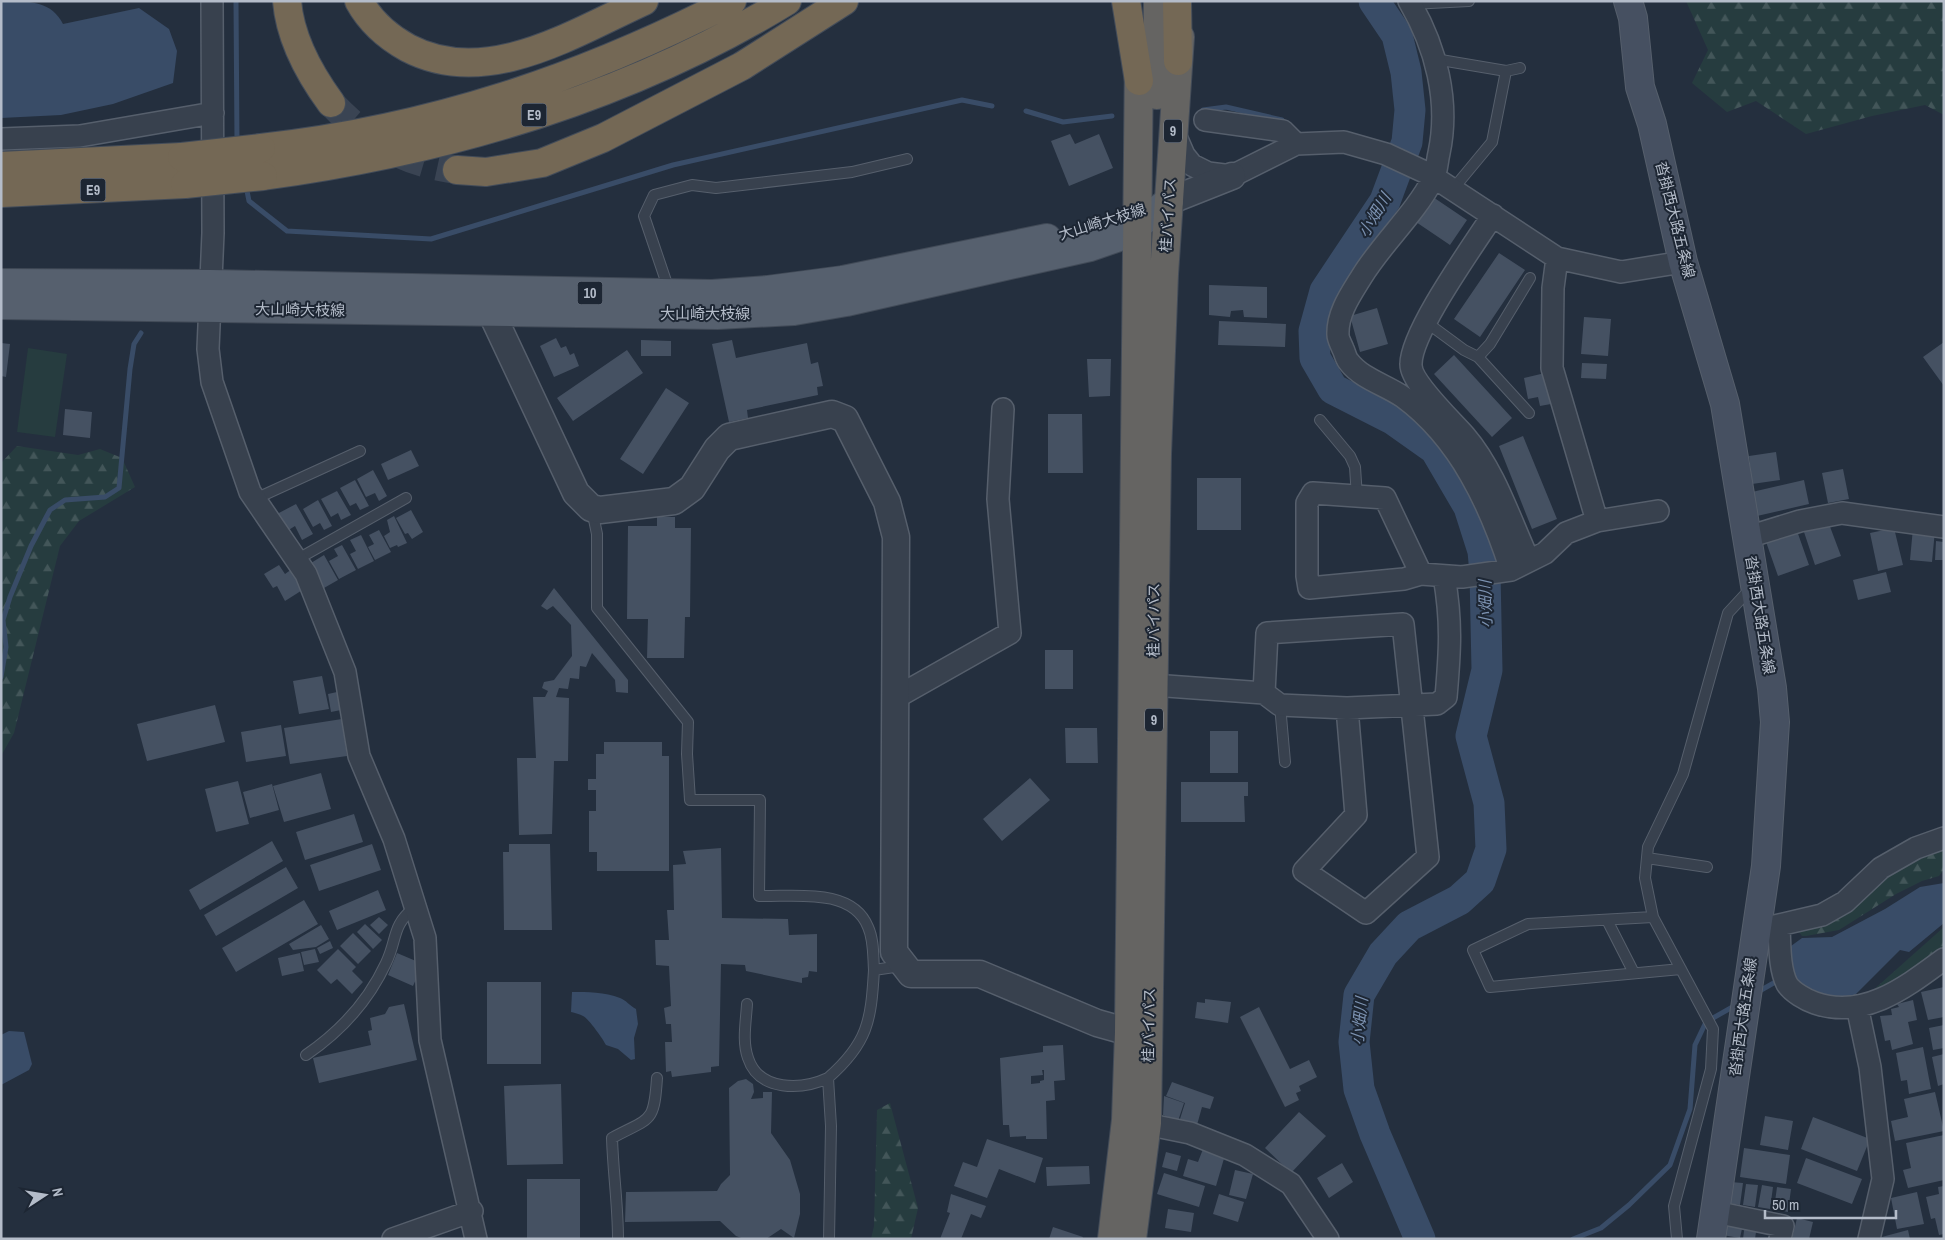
<svg xmlns="http://www.w3.org/2000/svg" width="1945" height="1240" font-family="'Archivo Narrow','Noto Sans JP',sans-serif">
  <style>
    .forest { fill: url(#forest-firs) }
    .green { fill: #263c3f }
    .water { fill: #394c67 }
    .lines { fill: none; stroke-linecap: round; stroke-linejoin: round }
    .stream { stroke: #394c67; stroke-width: 5 }
    .river { stroke: #394c67; stroke-width: 31 }
    .building { fill: #455162; fill-rule: evenodd }
    .motorway-tunnel { stroke: #3a4453; stroke-width: 28; stroke-dasharray: 28 14; stroke-linecap: butt }
    .service-casing { stroke: #565f6c; stroke-width: 12 }
    .minor-casing { stroke: #565f6c; stroke-width: 24 }
    .tertiary-casing { stroke: #565f6c; stroke-width: 29 }
    .secondary-casing { stroke: #565f6c; stroke-width: 30 }
    .primary-casing { stroke: #414a57; stroke-width: 30 }
    .trunk-casing { stroke: #434c59; stroke-width: 30 }
    .motorway-casing { stroke: #434c59; stroke-width: 30 }
    .service { stroke: #38414e; stroke-width: 10 }
    .minor { stroke: #38414e; stroke-width: 21 }
    .tertiary { stroke: #38414e; stroke-width: 26 }
    .secondary { stroke: #465061; stroke-width: 28 }
    .primary { stroke: #56606e; stroke-width: 28 }
    .trunk { stroke: #656462; stroke-width: 28 }
    .motorway { stroke: #746855; stroke-width: 28 }
    .motorway-bridge-casing { stroke: #434c59; stroke-width: 30; stroke-linecap: butt }
    .motorway-bridge { stroke: #746855; stroke-width: 28 }
    .labels { text-anchor: middle; stroke-width: 4; stroke-linejoin: round; paint-order: stroke }
    .shield { fill: #1d2633; stroke: #878f9c; stroke-width: 1 }
    .shield-label { font-size: 14px; font-weight: bold; fill: #b4bcc9 }
    .street-label { font-size: 15px; fill: #b4bcc9; stroke: #1d2633 }
    .water-label { font-size: 16px; font-style: italic; fill: #7c92b1; stroke: #1d2633 }
  </style>
  <defs>
    <pattern id="forest-firs" width="22" height="20" patternUnits="userSpaceOnUse" patternTransform="scale(1.25)"><rect width="22" height="20" fill="#263c3f"/><path d="M5 1l3.5 6h-7zM16 11l3.5 6h-7z" fill="#435659"/></pattern>
  </defs>
  <rect width="100%" height="100%" fill="#242f3e"/>
  <!-- forest -->
  <path class="forest" d="M1686,1H1944V115L1925,105L1872,116L1806,134L1756,101L1727,112L1692,83L1708,50Z
    M17,446L78,455L100,449L122,458L135,487L79,521L60,546L14,733L1,756V463Z
    M1944,845V870L1939,876L1922,881L1896,894L1839,930L1806,936H1802L1799,932L1889,873Z
    M1944,927V948L1895,985L1871,992Z
    M890,1103L918,1208L911,1239H871L874,1226L877,1110Z"/>
  <!-- green -->
  <path class="green" d="M28,348L67,354L55,437L17,432Z"/>
  <!-- water -->
  <path class="water" d="M1,1C27,1 51,0 63,24L139,8L169,29L177,51L173,83L113,104L61,115L1,118Z
    M1944,883V923L1909,952L1900,950L1853,997C1813,997 1803,998 1787,958L1791,946L1802,938L1832,937L1885,909L1920,887Z
    M572,992C587,992 605,992 620,998C626,1000 630,1006 636,1009L638,1024L634,1038L635,1059L631,1060L618,1049L606,1045C603,1039 589,1019 583,1016C580,1014 575,1013 571,1012Z
    M9,1031L24,1032L32,1064L29,1070L1,1085V1035Z"/>
  <g class="lines">
    <!-- stream -->
    <path class="stream" d="M236,1L237,143
      M1203,110L1226,107L1282,120
      M1026,111L1063,122L1112,116
      M246,186L249,201L287,231L431,239L673,165L962,100L992,106
      M1,677L6,647L3,620L10,597L31,546L50,510L65,500L105,497L119,488L130,369L134,344L141,333
      M1756,993L1779,980
      M1573,1239L1601,1228L1629,1205L1670,1165L1690,1109L1695,1045L1706,1022L1736,1005"/>
    <!-- river -->
    <path class="river" d="M1374,1L1397,35L1406,72L1410,110L1407,142L1385,201L1325,291L1314,331L1315,358L1333,389L1394,420L1435,449L1469,507L1483,551L1485,573L1487,670L1471,736L1489,803L1491,849L1480,881L1459,900L1409,926L1383,954L1359,995L1354,1042L1359,1089L1375,1134L1420,1239"/>
  </g>
  <!-- building -->
  <path class="building" d="M1070,134L1075,144L1099,134L1113,168L1069,186L1051,141Z
    M1430,195L1467,220L1450,245L1413,220Z
    M1499,253L1525,270L1480,337L1454,319Z
    M1209,285L1267,287V318L1244,317L1243,310L1231,311L1230,317L1209,315Z
    M1377,308L1388,344L1360,352L1350,316Z
    M1584,317L1611,319L1608,356L1581,354Z
    M1219,321L1286,324L1285,347L1218,345Z
    M556,338L561,348L566,346L570,355L574,353L579,366L554,377L540,346Z
    M641,340L671,341V356H641Z
    M732,340L736,358L807,343L811,364L818,362L823,386L817,387L818,395L747,410L748,418L729,422L712,344Z
    M1944,342V386L1923,357Z
    M1,343L10,344L6,377L1,376Z
    M627,350L643,373L573,421L557,398Z
    M1454,355L1512,418L1492,437L1434,374Z
    M1087,359H1111L1110,396L1089,397Z
    M1582,363L1607,364L1606,379L1581,378Z
    M1545,373L1551,404L1540,406L1538,397L1528,399L1524,378Z
    M666,388L689,403L643,474L620,459Z
    M65,409L92,412L90,438L63,435Z
    M1048,414H1082L1083,473H1048Z
    M1523,436L1557,519L1532,529L1499,446Z
    M411,450L419,466L388,480L381,464Z
    M1776,452L1780,480L1752,484L1749,456Z
    M1843,469L1849,499L1828,503L1822,473Z
    M373,470L387,496L379,501L375,493L366,497L357,479Z
    M1197,478H1241V530H1197Z
    M355,480L369,506L360,510L356,503L350,506L340,488Z
    M1804,480L1809,504L1757,516L1752,492Z
    M337,491L351,515L341,520L338,513L331,517L321,499Z
    M318,500L332,526L324,530L320,523L313,527L303,509Z
    M296,504L313,534L302,540L295,526L287,531L277,514Z
    M411,510L423,532L412,539L408,533L405,534L396,518Z
    M394,516L407,543L398,547L397,545L390,548L384,536L390,532L387,520Z
    M657,517H675V528H691L690,617H685L684,658H647L648,619H627L628,526H657Z
    M1829,524L1841,556L1815,565L1804,532Z
    M1796,528L1809,565L1778,576L1765,539Z
    M1894,528L1903,565L1878,571L1870,533Z
    M1913,528L1935,530L1932,562L1910,560Z
    M379,530L391,552L375,560L368,547L374,544L369,535Z
    M361,535L374,561L358,569L350,554L356,551L350,540Z
    M1936,541L1944,542V560H1935Z
    M342,545L356,570L339,579L329,561L338,556L334,549Z
    M324,555L338,580L324,588L311,563Z
    M279,565L285,574L292,569L304,589L285,601L277,586L273,588L264,574Z
    M1886,572L1891,592L1858,600L1853,580Z
    M554,588L628,680V693L616,692L615,680L592,653L586,667L580,666L579,679L570,678L568,689L559,688L556,697L569,698L568,761H554L552,834L519,835L517,758H536L533,697H545L548,691L542,688L544,682L554,680L572,656L571,625L553,606L547,610L541,606Z
    M1045,650H1073V689H1045Z
    M322,676L329,709L299,714L293,681Z
    M337,692L341,710L331,712L328,694Z
    M215,705L225,742L147,761L137,724Z
    M342,719L347,756L290,764L284,728Z
    M281,725L286,756L246,762L241,732Z
    M1065,728H1097L1098,763H1066Z
    M1210,731H1238V773H1210Z
    M604,742H662V756H669V871H597V852H589V811H596V790H588V779H596V754H604Z
    M321,773L331,809L284,822L273,786Z
    M1030,778L1050,800L1002,841L983,819Z
    M238,781L249,824L216,832L205,789Z
    M1181,782H1248V796H1244L1245,822H1181Z
    M272,784L279,810L250,818L243,792Z
    M354,814L363,842L305,860L296,832Z
    M272,841L283,861L200,910L189,890Z
    M372,844L381,870L319,891L310,865Z
    M509,844H550L552,930H504L503,852H509Z
    M721,848L722,918L788,919L789,935L817,934V972L809,971L808,977L802,978V983L746,971L745,965L721,964L719,1066L711,1067V1072L672,1077L671,1071L666,1072L665,1042H672L671,1024H666L664,1008L671,1006L669,966L656,965L655,940H669L667,910H674L673,865L686,864L683,851Z
    M286,867L298,888L216,936L204,915Z
    M378,890L386,910L337,930L329,911Z
    M304,900L318,924L236,972L222,948Z
    M379,917L388,925L379,934L370,925Z
    M365,924L382,940L373,949L357,932Z
    M321,925L329,939L316,947L293,950L289,944Z
    M353,933L371,951L358,964L340,946Z
    M330,941L333,948L320,954L317,948Z
    M315,949L319,962L304,965L301,952Z
    M338,949L356,967L352,971L363,982L352,994L337,979L331,984L317,970Z
    M300,953L304,971L282,976L278,958Z
    M397,953L423,964L413,986L388,975Z
    M487,982H541V1064H487Z
    M1944,987V1017L1928,1020L1921,992Z
    M1205,999L1231,1002L1228,1023L1195,1018L1197,1002L1205,1003Z
    M1913,1000L1917,1020L1908,1022L1913,1044L1892,1050L1890,1040L1885,1041L1880,1016L1892,1015L1891,1009L1899,1007L1897,1004Z
    M404,1004L417,1060L319,1083L313,1058L371,1045L368,1031L372,1030L370,1018L385,1014L389,1007Z
    M1259,1007L1290,1069L1309,1060L1317,1077L1299,1086L1301,1091L1296,1093L1299,1100L1285,1107L1240,1017Z
    M1944,1025V1048L1933,1050L1929,1028Z
    M1063,1045L1065,1080L1054,1081L1055,1100L1046,1101L1047,1139H1026V1136L1010,1137L1009,1125H1003L1000,1058L1043,1052V1046ZM1042,1070H1044V1080L1040,1081V1083L1031,1084V1076L1043,1075Z
    M1923,1047L1931,1089L1909,1094L1907,1080L1901,1081L1896,1053Z
    M1944,1054V1084L1938,1086L1932,1057Z
    M746,1079L753,1084L754,1092L751,1099L763,1098V1092H772L771,1133L790,1160L800,1194V1214L794,1238L781,1229L766,1239H744L736,1236L720,1221L625,1222L626,1192L717,1191L721,1184L730,1175L729,1088L738,1081Z
    M1172,1082L1214,1097L1210,1109L1202,1107L1197,1125L1180,1119L1185,1103L1166,1096Z
    M561,1084L563,1164L507,1165L504,1086Z
    M1935,1092L1944,1131L1895,1141L1891,1121L1908,1117L1904,1099Z
    M1164,1096L1184,1103L1178,1121L1163,1115Z
    M1299,1112L1326,1136L1291,1173L1265,1148Z
    M1765,1116L1793,1121L1788,1150L1760,1145Z
    M1813,1117L1870,1139L1857,1171L1801,1149Z
    M1944,1135V1180L1908,1188L1903,1170L1911,1168L1906,1143Z
    M987,1139L1043,1158L1035,1183L999,1169L987,1198L954,1186L963,1162L977,1167Z
    M1744,1148L1790,1155L1786,1184L1740,1177Z
    M1203,1149L1225,1155L1216,1186L1183,1176L1188,1159L1198,1162Z
    M1166,1152L1181,1156L1177,1171L1162,1167Z
    M1806,1158L1862,1179L1852,1204L1797,1183Z
    M1342,1163L1353,1182L1329,1198L1317,1178Z
    M1089,1166L1090,1184L1047,1186L1046,1167Z
    M1235,1170L1253,1174L1246,1199L1229,1195Z
    M1164,1173L1205,1186L1199,1207L1157,1194Z
    M527,1179H580V1239H527Z
    M1730,1182L1743,1183L1740,1205L1728,1203Z
    M1746,1184L1758,1185L1755,1207L1743,1205Z
    M1762,1185L1773,1187L1770,1209L1758,1207Z
    M1944,1186V1234L1939,1235L1935,1218L1931,1219L1926,1197L1939,1194L1938,1187Z
    M1777,1187L1791,1189L1788,1212L1774,1209Z
    M1917,1192L1924,1224L1897,1229L1891,1198Z
    M951,1194L986,1206L981,1218L971,1214L961,1239H940L950,1213L947,1212Z
    M1219,1194L1244,1202L1238,1222L1213,1214Z
    M1168,1209L1194,1213L1191,1232L1165,1228Z
    M1797,1218L1813,1222L1809,1239H1792Z
    M1735,1223L1743,1224L1740,1238L1722,1235L1723,1229Z
    M1745,1223L1757,1225L1755,1239H1743Z
    M1053,1227L1083,1237L1082,1239H1049Z
    M1908,1230L1910,1239H1878V1238Z"/>
  <g class="lines">
    <!-- motorway-tunnel -->
    <path class="motorway-tunnel" d="M331,103C368,142 404,163 457,170"/>
    <!-- service casing -->
    <g class="service-casing">
      <path id="service" d="M1411,4L1469,1
        M1435,59L1506,71L1520,68
        M1453,189L1492,142L1506,71
        M669,290L644,216L654,195L692,185L716,188L852,172L907,159
        M1426,322L1464,350L1478,357L1529,413
        M1478,357L1490,344L1530,278
        M1320,420L1350,456L1355,467L1357,497
        M255,499L360,451
        M592,510L597,534V608L688,722L687,754L690,800H760L759,896C794,897 852,887 868,927C874,940 873,956 874,970
        M296,560L406,498
        M1280,705L1285,762
        M1647,858L1707,867
        M1653,917L1528,924L1473,950L1490,987L1681,969
        M1607,920L1634,973
        M747,1004C746,1022 742,1041 748,1058C759,1092 802,1090 828,1078
        M306,1055C341,1031 368,1002 386,963C398,938 391,926 415,907
        M618,1239C618,1204 613,1172 612,1138C651,1117 654,1124 657,1078
        M829,1239L831,1126L828,1078C868,1043 871,1021 874,970L901,966
        M1677,1239L1674,1206L1711,1069L1713,1029L1653,917L1645,878L1648,847L1683,774L1728,613L1752,587"/>
    </g>
    <!-- minor casing -->
    <g class="minor-casing">
      <path id="minor" d="M212,1L213,233L208,349L212,382L250,492L306,574L345,672L359,756L394,839L425,938L430,1040L476,1239
        M1409,1C1436,47 1450,101 1439,153C1437,161 1437,172 1433,179C1414,215 1383,242 1362,276C1351,294 1337,313 1338,335C1338,339 1341,344 1343,349C1345,353 1346,359 1349,362C1362,379 1386,385 1403,397C1460,439 1490,505 1511,570
        M1205,120L1283,131L1296,144
        M1174,132L1184,155L1192,165L1208,173L1232,176L1296,144L1344,142L1386,154L1429,174L1557,258L1621,272L1683,262
        M1,139L80,136L213,113
        M1493,215C1473,246 1411,332 1411,364C1410,382 1453,422 1465,436C1495,471 1510,520 1529,561
        M1557,258L1553,288L1552,368L1597,521
        M1748,537L1800,521L1842,513L1944,527
        M1421,574L1385,498L1313,493L1307,503V576L1309,588L1404,579L1421,574L1462,577L1511,570L1545,553L1566,533L1597,521L1658,511
        M1139,684L1264,693L1280,705L1347,708L1437,704L1446,697C1450,651 1452,622 1444,576
        M1264,693L1267,633L1403,624L1428,857L1366,913L1304,871L1356,815L1347,708
        M895,698L1010,633L998,499L1003,409
        M1779,927C1780,944 1779,968 1787,984C1792,992 1806,1000 1815,1003C1864,1020 1906,987 1944,959
        M1766,928L1822,915L1845,902L1881,868L1916,848L1944,838
        M1857,1006L1870,1067L1883,1179L1869,1239
        M1131,1121L1190,1133L1245,1155L1291,1184L1328,1239
        M1715,1212L1783,1226L1780,1239
        M393,1239L472,1211"/>
    </g>
    <!-- tertiary casing -->
    <g class="tertiary-casing">
      <path id="tertiary" d="M1169,201L1232,176
        M492,292L491,312L576,493L591,508L600,510L674,501L692,488L717,449L729,437L832,414L845,419L887,502L896,537L894,952L911,974H980L1097,1023L1129,1032H1148"/>
    </g>
    <!-- secondary casing -->
    <g class="secondary-casing">
      <path id="secondary" d="M1628,1L1633,18L1640,87L1652,124L1683,262L1725,404L1772,688L1775,722L1766,866L1711,1239"/>
    </g>
    <!-- primary casing -->
    <g class="primary-casing">
      <path id="primary" d="M1,283L211,284L712,294L767,290L843,280L1047,238
        M1,305L717,315L794,311L846,302L1090,247L1125,235L1169,201"/>
    </g>
    <!-- trunk casing -->
    <g class="trunk-casing">
      <path id="trunk" d="M1157,95L1158,1
        M1112,1239L1126,1120L1129,1032L1139,56
        M1132,1239L1147,1123L1157,454L1164,274L1180,37"/>
    </g>
    <!-- motorway casing -->
    <g class="motorway-casing">
      <path id="motorway" d="M287,1C290,39 309,73 331,103
        M359,1C370,21 388,37 408,48C486,89 572,34 644,1
        M1126,1L1139,81
        M1177,1L1178,61
        M261,148C431,129 580,79 732,1
        M1,166L182,157
        M457,170L486,172L542,163L603,138L742,66L844,1
        M263,176C447,151 628,98 787,1
        M1,193L185,184"/>
    </g>
    <!-- service -->
    <use href="#service" class="service"/>
    <!-- minor -->
    <use href="#minor" class="minor"/>
    <!-- tertiary -->
    <use href="#tertiary" class="tertiary"/>
    <!-- secondary -->
    <use href="#secondary" class="secondary"/>
    <!-- primary -->
    <use href="#primary" class="primary"/>
    <!-- trunk -->
    <use href="#trunk" class="trunk"/>
    <!-- motorway -->
    <use href="#motorway" class="motorway"/>
    <!-- motorway-bridge casing -->
    <g class="motorway-bridge-casing">
      <path id="motorway-bridge" d="M182,157L261,148
        M185,184L263,176"/>
    </g>
    <!-- motorway-bridge -->
    <use href="#motorway-bridge" class="motorway-bridge"/>
  </g>
  <g class="labels">
    <!-- shield labels -->
    <g class="shield">
      <rect x="521.5" y="103.5" width="25" height="23" rx="4"/>
      <rect x="1164" y="119.5" width="18" height="23" rx="4"/>
      <rect x="80.5" y="178.5" width="25" height="23" rx="4"/>
      <rect x="577.5" y="281.5" width="25" height="23" rx="4"/>
      <rect x="1145" y="708.5" width="18" height="23" rx="4"/>
    </g>
    <g class="shield-label">
      <text x="534" y="120">E9</text>
      <text x="1173" y="136">9</text>
      <text x="93" y="195">E9</text>
      <text x="590" y="298">10</text>
      <text x="1154" y="725">9</text>
    </g>
    <!-- street labels -->
    <g class="street-label">
      <text transform="translate(1168 215) rotate(-86)" y="5">桂バイパス</text>
      <text transform="translate(1675 220) rotate(76)" y="5">沓掛西大路五条線</text>
      <text transform="translate(1102 222) rotate(-17)" y="5">大山崎大枝線</text>
      <text transform="translate(300 310) rotate(1)" y="5">大山崎大枝線</text>
      <text x="705" y="319">大山崎大枝線</text>
      <text transform="translate(1760 615) rotate(81)" y="5">沓掛西大路五条線</text>
      <text transform="translate(1154 620) rotate(-90)" y="5">桂バイパス</text>
      <text transform="translate(1743 1017) rotate(-82)" y="5">沓掛西大路五条線</text>
      <text transform="translate(1149 1025) rotate(-89)" y="5">桂バイパス</text>
    </g>
    <!-- water labels -->
    <g class="water-label">
      <text transform="translate(1374 215) rotate(-59)" y="6">小畑川</text>
      <text transform="translate(1485 604) rotate(-91)" y="6">小畑川</text>
      <text transform="translate(1359 1021) rotate(-84)" y="6">小畑川</text>
    </g>
  </g>
  <!-- border -->
  <rect width="1945" height="1240" fill="none" stroke="#b4bcc9" stroke-width="5"/>
  <!-- north arrow -->
  <g transform="translate(45 1195) rotate(78)" stroke="#1d2633" stroke-width="4" paint-order="stroke">
  <path d="M0-4L9 19L0 12L-9 19Z" fill="#b4bcc9"/>
  <text y="-8" font-size="14" font-weight="bold" text-anchor="middle" fill="#b4bcc9">N</text>
  </g>
  <!-- scale -->
  <path d="M1765 1210v8h131v-8" fill="none" stroke="#b4bcc9" stroke-width="2.5"/>
  <text x="1772" y="1210" font-size="15" fill="#b4bcc9" stroke="#1d2633" stroke-width="4" paint-order="stroke">50 m</text>
</svg>
